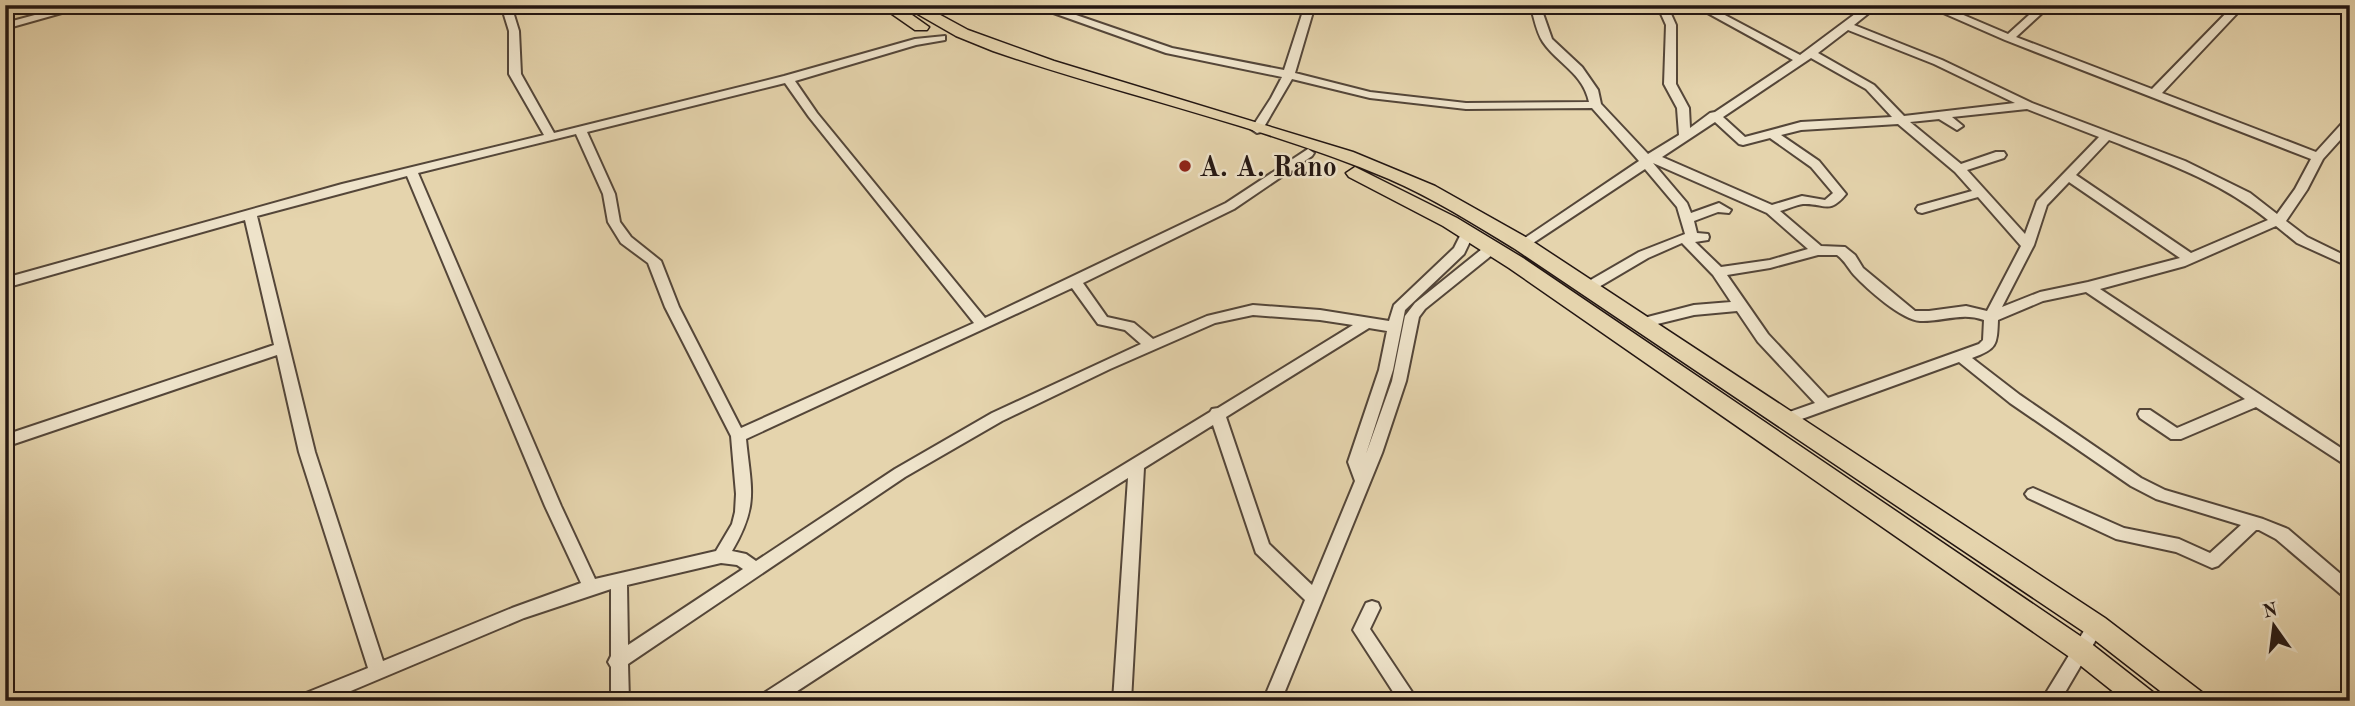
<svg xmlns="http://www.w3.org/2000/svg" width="2355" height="706" font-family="'Old Standard TT',serif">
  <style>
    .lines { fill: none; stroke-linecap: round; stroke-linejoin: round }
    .minor-casing { stroke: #544639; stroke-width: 4 }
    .highway-casing { stroke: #231612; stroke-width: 3 }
    .minor { fill: #eee3ca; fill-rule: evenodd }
    .highway { fill: #e5d4ad; fill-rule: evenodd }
    .poi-dot { fill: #8f2418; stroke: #eee3ca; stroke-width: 2.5 }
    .labels { text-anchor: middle; stroke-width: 5; stroke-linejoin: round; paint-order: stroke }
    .poi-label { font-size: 28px; font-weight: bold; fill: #231612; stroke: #eee3ca; text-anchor: start }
  </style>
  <rect width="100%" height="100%" fill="#e5d4ad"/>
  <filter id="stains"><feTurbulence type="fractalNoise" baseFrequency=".00286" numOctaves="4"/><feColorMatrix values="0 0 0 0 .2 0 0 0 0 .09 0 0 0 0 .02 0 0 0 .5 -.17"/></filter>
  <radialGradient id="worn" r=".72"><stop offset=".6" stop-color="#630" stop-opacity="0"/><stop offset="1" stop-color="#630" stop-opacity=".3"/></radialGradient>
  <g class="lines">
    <!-- minor casing -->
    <g class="minor-casing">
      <path id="minor" d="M72,5H90L5,29V23Z
        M501,5H511L519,31L521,74L554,133L784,76L915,39L945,36V40L916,45L795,81L817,113L985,318L1226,203L1308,149L1314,153L1312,156L1234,209L1083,283L1107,317L1134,323L1153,339L1207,316L1253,305L1320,310L1389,321L1394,305L1454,248L1463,230H1473L1474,233L1464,254L1405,310L1393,370L1366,454L1392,381L1405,316L1415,303L1487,245H1497L1498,248L1497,251L1425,309L1419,317L1406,381L1382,453L1281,701H1263L1305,600L1256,553L1213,425L1144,468L1131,701H1113L1128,478L1035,536L782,701H758L761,695L1023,526L1210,412L1212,409L1218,408L1353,325L1320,320L1253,315L1215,323L1110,369L1002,421L905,477L628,664L629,701H611V667L608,662L611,656V589L524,618L327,701H298L301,695L368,668L299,452L277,355L5,447V435L274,345L245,220L5,288V278L342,184L544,135L509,74V31ZM785,83L809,117L974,323L741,428L679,307L661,261L631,237L620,222L615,194L587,132ZM576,134L603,194L608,222L621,243L648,263L665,307L731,436L736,494L735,512L732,524L716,551L595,579L561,506L418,173ZM407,176L545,506L581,583L512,608L383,661L315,452L257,216ZM1072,288L1098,324L1125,330L1141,344L992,413L895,469L756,561L746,554L732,551C759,505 751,489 746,439ZM1369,328L1387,331L1379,370L1348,462L1355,481L1312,585L1269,544L1226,417ZM721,563L737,565L743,569L628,645L627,585Z
        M1031,5H1047L1172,48L1284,70L1305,5H1315L1295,73L1370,92L1466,103L1589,102C1583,73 1558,64 1543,42C1536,32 1534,16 1530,5H1540L1552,39L1582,67L1598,90L1601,104L1648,154L1679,135L1677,108L1664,84L1666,25L1657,5H1667L1676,25V84L1689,108L1690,128L1710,113L1715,112L1793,60L1693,5H1706L1800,55L1867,5H1879L1854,25L1942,60L2032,103L2185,161L2250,193L2277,214L2295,189L2311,159L2005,40L1925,5H1940L2008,34L2040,5H2051L2016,37L2152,89L2234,5H2245L2162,93L2316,152L2346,119H2350V129L2323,159L2307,190L2286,221L2307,237L2350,258V267L2297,243L2276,226L2185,266L2100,289L2350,454V468L2256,407L2181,439H2171L2140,418L2138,414L2140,410H2150L2177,428L2245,399L2086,292L2043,301L1998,320C1997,345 1997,349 1972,358L2020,395L2141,478L2165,490L2263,519L2288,529L2350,582V599L2344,597L2276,539L2259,530H2256L2218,566L2212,568L2176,552L2116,539L2028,498L2025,494L2028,490L2033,488L2124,528L2179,539L2210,553L2241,525L2156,499L2131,486L2010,403L1959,362L1788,424H1778L1776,420L1778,416L1815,403L1758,342L1737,311L1694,315L1641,328L1634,323L1636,320L1694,305L1731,302L1713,275L1682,243L1648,258L1592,291L1587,293L1580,288L1582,285L1639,252L1685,234L1677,207L1645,169L1527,247L1522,248L1516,244L1639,161L1592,108L1466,109L1370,98L1292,79L1261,132L1257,133L1251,129L1271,98L1282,77L1166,53ZM1848,30L1934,64L2015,103L1904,116L1874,85L1818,53ZM1811,58L1866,89L1892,117L1801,122L1745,137L1723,117ZM2027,109L2099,137L2037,201L2025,234L1967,170L2004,158L2006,155L2004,152H1996L1961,164L1910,122L1939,119L1957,130L1963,126L1952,117ZM1715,122L1739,144L1743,145L1770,138L1811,167L1833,193L1825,200L1802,196L1772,205L1662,157ZM1898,124L1955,172L1972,191L1918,206L1916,209L1918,212L1922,213L1978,197L2021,246L1987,311L1966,306L1929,311H1915L1863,268L1855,255L1845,247L1821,246L1780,211C1787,209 1796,205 1803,204C1825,203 1829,215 1846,194L1819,161L1781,135L1801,130ZM2109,140C2165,162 2221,182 2268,220L2191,253L2076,175ZM1653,163L1767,213L1808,249L1770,260L1721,267L1695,242L1708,240L1709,237L1708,234L1697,233L1694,221L1718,212L1729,213L1731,210L1719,203L1691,213L1687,203ZM2069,182L2180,258L2088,282L2040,292L2002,307L2034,245L2047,205ZM1818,255H1837C1845,261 1848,268 1854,275C1867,289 1902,320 1920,321C1943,322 1961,312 1984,320L1983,340L1979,344L1828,398L1768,334L1727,275L1770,268Z
        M1372,601L1378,603L1380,608L1370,629L1418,701H1399L1353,630L1366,603Z
        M2096,619L2102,621L2104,626L2060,701H2041L2090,621Z"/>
    </g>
    <!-- highway casing -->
    <g class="highway-casing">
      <path id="highway" d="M879,5H898L929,27L927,30H915Z
        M902,5H922L968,30L1054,61L1353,152L1435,186L1529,239L2105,618L2203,693L2207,701H2173L2087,634L1515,249C1474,224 1433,198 1389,179C1261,125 1124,96 993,51L956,36Z
        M1355,167L1457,218L1523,258L2089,642L2154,693L2158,701H2125L2071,658L1509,268L1443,226L1349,177L1346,173Z"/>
    </g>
    <!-- minor -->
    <use href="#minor" class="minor"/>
    <!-- highway -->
    <use href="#highway" class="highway"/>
  </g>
  <!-- markers -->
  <circle class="poi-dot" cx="1185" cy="166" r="7"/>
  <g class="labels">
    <!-- poi labels -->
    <g class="poi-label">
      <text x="1199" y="176">A. A. Rano</text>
    </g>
  </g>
  <!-- margin -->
  <rect width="2355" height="706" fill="none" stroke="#e5d4ad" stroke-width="28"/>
  <rect x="7" y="7" width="2341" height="692" fill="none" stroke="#231612" stroke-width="3.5"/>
  <rect x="14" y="14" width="2327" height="678" fill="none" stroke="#231612" stroke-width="2"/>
  <!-- north arrow -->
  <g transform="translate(2274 626) rotate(346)" stroke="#eee3ca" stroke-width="5" paint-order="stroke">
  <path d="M0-5L12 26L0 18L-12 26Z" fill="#231612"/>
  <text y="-10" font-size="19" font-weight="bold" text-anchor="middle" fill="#231612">N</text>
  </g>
  <rect width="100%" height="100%" filter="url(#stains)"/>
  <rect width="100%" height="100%" fill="url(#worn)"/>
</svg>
